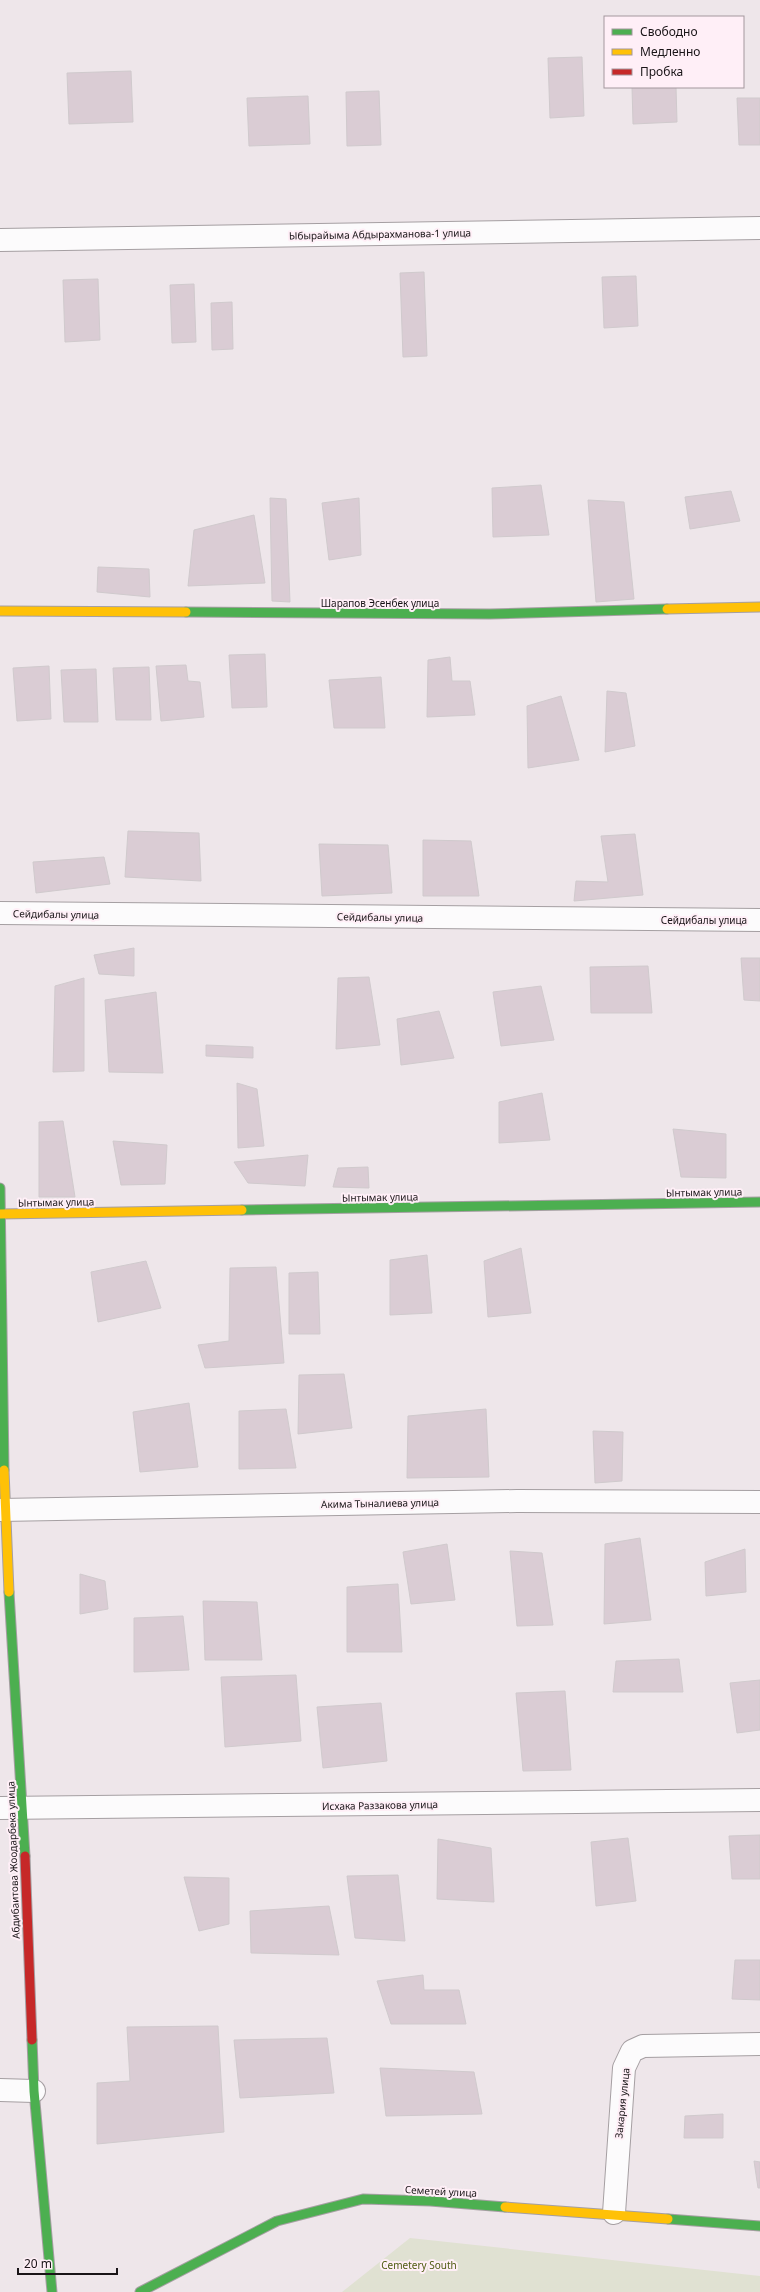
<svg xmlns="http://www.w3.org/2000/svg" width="760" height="2292" font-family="'Noto Sans',sans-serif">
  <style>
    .green { fill: #e0e1d2 }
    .building { fill: #daccd4; stroke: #d0cacd }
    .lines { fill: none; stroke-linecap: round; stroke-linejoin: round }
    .street-casing { stroke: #a59fa2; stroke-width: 24 }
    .fast-casing { stroke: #a59fa2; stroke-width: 11 }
    .slow-casing { stroke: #a59fa2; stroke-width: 11 }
    .jam-casing { stroke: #a59fa2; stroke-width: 11 }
    .street { stroke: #fcfbfc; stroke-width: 22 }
    .fast { stroke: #4caf50; stroke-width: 9 }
    .slow { stroke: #ffc107; stroke-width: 9 }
    .jam { stroke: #c62828; stroke-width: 9 }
    .labels { text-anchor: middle; stroke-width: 4; stroke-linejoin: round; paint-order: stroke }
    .street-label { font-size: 10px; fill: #191417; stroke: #ffeff7 }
    .park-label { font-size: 10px; fill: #4f5c11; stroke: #ffeff7 }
  </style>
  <rect width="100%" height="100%" fill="#eee6ea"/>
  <!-- green -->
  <path class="green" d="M410,2238L760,2276V2292H342Z"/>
  <!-- building -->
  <path class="building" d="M582,57L584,116L550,118L548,58Z
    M131,71L133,122L69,124L67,73Z
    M632,87H676L677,122L633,124Z
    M379,91L381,145L347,146L346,92Z
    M308,96L310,144L249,146L247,98Z
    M737,98H760V145H739Z
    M424,272L427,356L403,357L400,273Z
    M636,276L638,326L604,328L602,277Z
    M98,279L100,340L65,342L63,280Z
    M194,284L196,342L172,343L170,285Z
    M232,302L233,349L212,350L211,303Z
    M541,485L549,535L493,537L492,488Z
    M731,491L740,521L690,529L685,497Z
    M270,498L286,499L290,602L272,601Z
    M359,498L361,555L329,560L322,503Z
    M588,500L624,502L634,599L596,602Z
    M254,515L265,583L188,586L194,530Z
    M98,567L149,569L150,597L97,592Z
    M265,654L267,707L232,708L229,655Z
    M450,657L452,681H470L475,715L427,717L428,660Z
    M186,665L188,681L200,682L204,717L161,721L156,666Z
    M49,666L51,719L17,721L13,668Z
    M149,667L151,720H116L113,668Z
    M96,669L98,722H64L61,670Z
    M381,677L385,728H334L329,680Z
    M607,691L626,693L635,746L605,752Z
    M561,696L579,760L528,768L527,706Z
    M128,831L199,833L201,881L125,877Z
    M635,834L643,895L574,901L576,881L608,882L601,836Z
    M423,840L471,841L479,896H423Z
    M319,844L388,845L392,893L322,896Z
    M104,857L110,884L36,893L33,862Z
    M134,948V976L99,974L94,955Z
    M741,958H760V1001L744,1000Z
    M648,966L652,1013H591L590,967Z
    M369,977L380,1045L336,1049L338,978Z
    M84,978V1071L53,1072L55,986Z
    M541,986L554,1040L501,1046L493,992Z
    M156,992L163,1073L109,1072L105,1000Z
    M439,1011L454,1058L401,1065L397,1019Z
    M206,1045L253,1047V1058L206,1056Z
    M237,1083L257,1089L264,1146L238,1148Z
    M542,1093L550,1140L499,1143V1102Z
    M63,1121L75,1197H39V1122Z
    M673,1129L726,1134V1178L681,1177Z
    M113,1141L167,1145L165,1184L121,1185Z
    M308,1155L305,1186L248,1183L234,1162Z
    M368,1167L369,1188L333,1187L338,1168Z
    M521,1248L531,1313L488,1317L484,1261Z
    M427,1255L432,1313L390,1315V1260Z
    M146,1261L161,1308L98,1322L91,1272Z
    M276,1267L284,1363L205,1368L198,1345L229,1341L230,1268Z
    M318,1272L320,1334H289V1273Z
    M344,1374L352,1428L298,1434L299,1375Z
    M189,1403L198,1467L140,1472L133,1412Z
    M286,1409L296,1468L239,1469V1411Z
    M486,1409L489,1477L407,1478L408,1416Z
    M593,1431L623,1432L622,1481L595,1483Z
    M640,1538L651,1620L604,1624L605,1544Z
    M447,1544L455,1600L411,1604L403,1552Z
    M745,1549L746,1592L706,1596L705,1562Z
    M510,1551L542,1553L553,1625L517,1626Z
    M80,1574L105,1581L108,1609L80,1614Z
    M398,1584L402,1652H347V1587Z
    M203,1601L257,1602L262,1660H205Z
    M183,1616L189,1670L134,1672V1618Z
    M679,1659L683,1692H613L616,1661Z
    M296,1675L301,1741L225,1747L221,1677Z
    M760,1680V1730L737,1733L730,1683Z
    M565,1691L571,1770L523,1771L516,1693Z
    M381,1703L387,1761L323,1768L317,1707Z
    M760,1835V1879H732L729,1836Z
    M628,1838L636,1901L596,1906L591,1842Z
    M438,1839L491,1848L494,1902L437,1899Z
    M398,1875L405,1941L355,1938L347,1876Z
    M184,1877L229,1878V1924L199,1931Z
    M329,1906L339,1955L251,1953L250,1911Z
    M735,1960H760V2000L732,1999Z
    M423,1975L424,1990H459L466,2024H391L377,1981Z
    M218,2026L224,2132L97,2144V2083L130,2081L127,2027Z
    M327,2038L334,2093L240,2098L234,2040Z
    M380,2068L474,2072L482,2114L386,2116Z
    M723,2114V2138H684L685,2116Z
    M754,2161L760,2162V2188H758Z"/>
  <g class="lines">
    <!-- street casing -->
    <g class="street-casing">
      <path id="street" d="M0,240L760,228
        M0,913L760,920
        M0,1510L517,1501L760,1502
        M0,1808L760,1800
        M0,2090L34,2091
        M614,2213L624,2068L632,2051L643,2046L760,2044"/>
    </g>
    <!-- fast casing -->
    <g class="fast-casing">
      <path id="fast" d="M186,612L490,614L667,609
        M0,1188L4,1470
        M242,1210L760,1202
        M9,1592L25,1856
        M32,2040L34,2091L52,2292
        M668,2219L760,2226
        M140,2292L277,2221L363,2199L430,2201L505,2207"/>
    </g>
    <!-- slow casing -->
    <g class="slow-casing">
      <path id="slow" d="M667,609L760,607
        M0,611L186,612
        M0,1214L242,1210
        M4,1470L9,1592
        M505,2207L668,2219"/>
    </g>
    <!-- jam casing -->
    <g class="jam-casing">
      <path id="jam" d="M25,1856L32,2040"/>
    </g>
    <!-- street -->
    <use href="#street" class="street"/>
    <!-- fast -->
    <use href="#fast" class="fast"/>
    <!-- slow -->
    <use href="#slow" class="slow"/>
    <!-- jam -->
    <use href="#jam" class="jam"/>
  </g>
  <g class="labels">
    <!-- street labels -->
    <g class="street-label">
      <text transform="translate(380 234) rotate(-1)" y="4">Ыбырайыма Абдырахманова-1 улица</text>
      <text x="380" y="607">Шарапов Эсенбек улица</text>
      <text transform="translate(56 914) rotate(1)" y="4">Сейдибалы улица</text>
      <text transform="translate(380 917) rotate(1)" y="4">Сейдибалы улица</text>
      <text x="704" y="924">Сейдибалы улица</text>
      <text transform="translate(704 1192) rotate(-1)" y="4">Ынтымак улица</text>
      <text transform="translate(380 1197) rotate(-1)" y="4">Ынтымак улица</text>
      <text transform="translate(56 1202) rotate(-1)" y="4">Ынтымак улица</text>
      <text transform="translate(380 1503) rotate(-1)" y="4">Акима Тыналиева улица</text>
      <text transform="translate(380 1805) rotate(-1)" y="4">Исхака Раззакова улица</text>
      <text transform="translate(13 1860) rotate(-92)" y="4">Абдибаитова Жоодарбека улица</text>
      <text transform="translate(622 2103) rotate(-84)" y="4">Закария улица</text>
      <text transform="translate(441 2191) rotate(3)" y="4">Семетей улица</text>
    </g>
    <!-- park labels -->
    <g class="park-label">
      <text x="419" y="2269">Cemetery South</text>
    </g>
  </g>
  <!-- legend -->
  <rect x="604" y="16" width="140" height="72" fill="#ffeff7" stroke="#a3979d"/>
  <rect x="612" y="29" width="20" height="6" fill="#4caf50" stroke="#a3979d"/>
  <text x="640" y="36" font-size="12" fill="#191417">Свободно</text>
  <rect x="612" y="49" width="20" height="6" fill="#ffc107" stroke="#a3979d"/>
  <text x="640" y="56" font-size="12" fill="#191417">Медленно</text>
  <rect x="612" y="69" width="20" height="6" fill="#c62828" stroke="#a3979d"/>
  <text x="640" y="76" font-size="12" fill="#191417">Пробка</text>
  <!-- scale -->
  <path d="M18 2268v6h99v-6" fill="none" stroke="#191417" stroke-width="2"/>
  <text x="24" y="2268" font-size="12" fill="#191417" stroke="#ffeff7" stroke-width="3" paint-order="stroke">20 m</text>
</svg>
